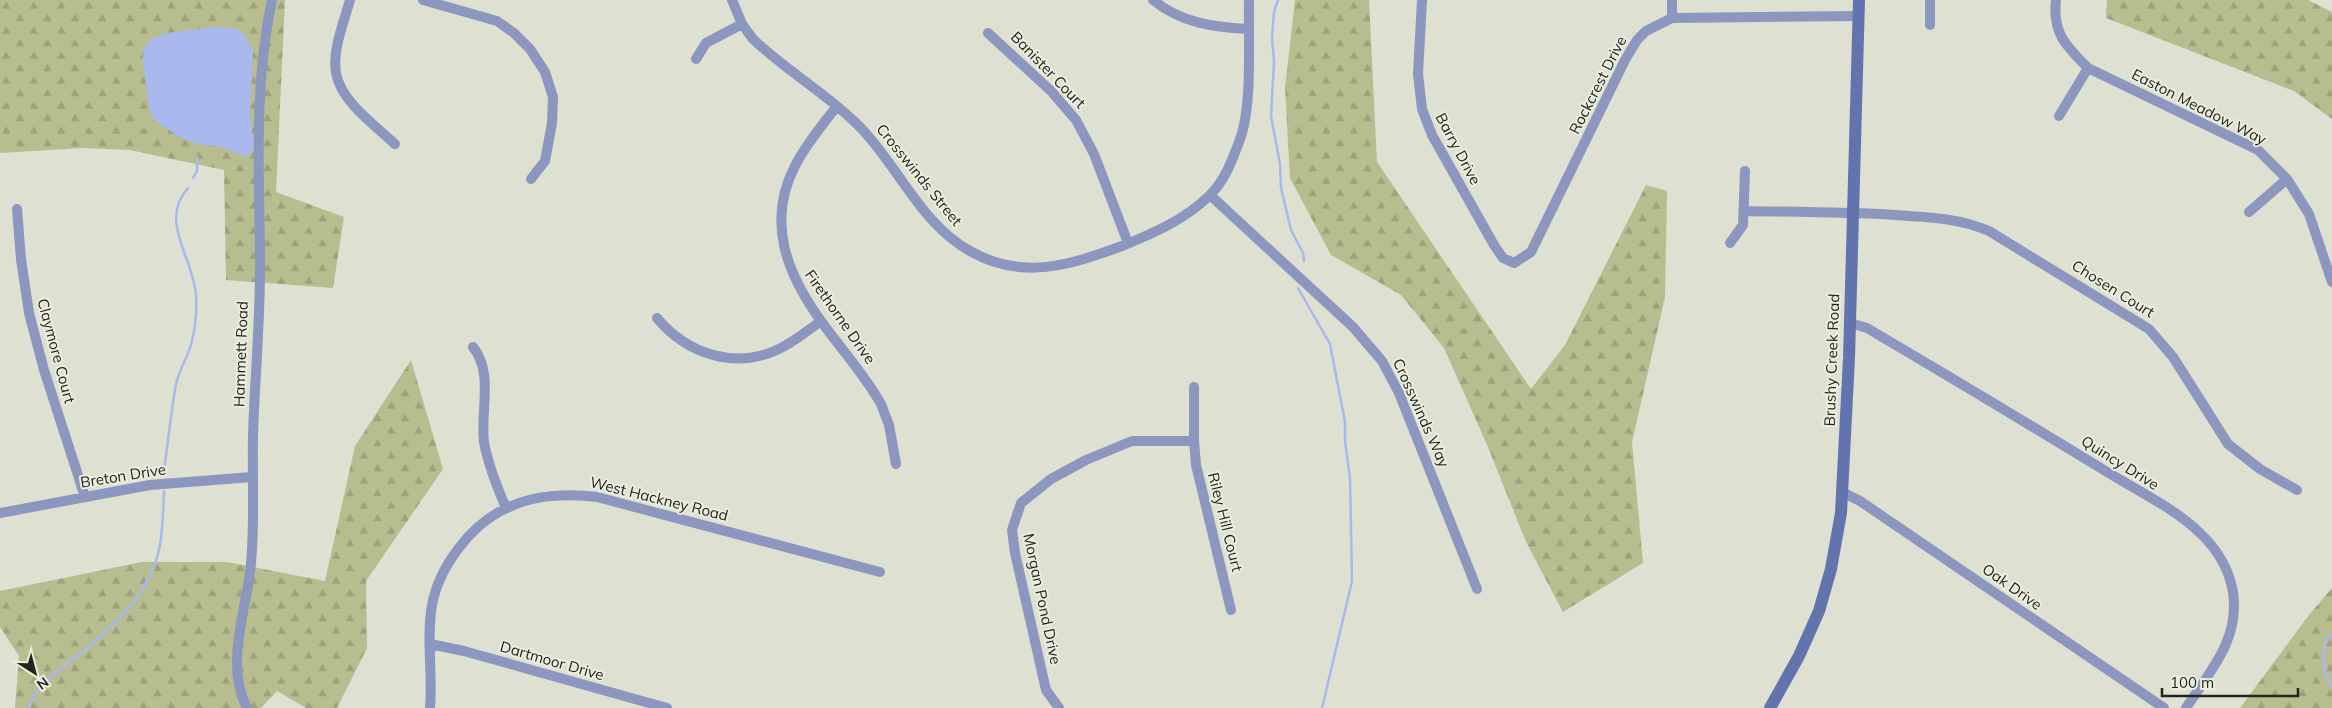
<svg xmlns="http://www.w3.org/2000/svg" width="2332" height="708" font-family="Mulish,sans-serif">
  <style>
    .forest { fill: url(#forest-firs) }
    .water { fill: #a9b8ed }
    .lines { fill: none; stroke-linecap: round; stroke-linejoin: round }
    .stream { stroke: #a9b8ed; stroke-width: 2.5 }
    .minor { stroke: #8b97bf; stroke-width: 10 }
    .secondary { stroke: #6373ae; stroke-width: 12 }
    .labels { text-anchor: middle; stroke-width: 4; stroke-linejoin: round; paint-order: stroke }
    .street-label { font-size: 15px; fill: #23241e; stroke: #ebeede }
  </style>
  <defs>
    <pattern id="forest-firs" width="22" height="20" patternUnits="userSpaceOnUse" patternTransform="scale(1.25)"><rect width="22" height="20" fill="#b8bd8f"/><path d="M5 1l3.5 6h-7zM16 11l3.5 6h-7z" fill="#9ea27b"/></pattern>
  </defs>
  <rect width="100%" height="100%" fill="#dee0d1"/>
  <!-- forest -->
  <path class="forest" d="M0,0H285L276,192L344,217L333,288L226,280L224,170L130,150L83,148L0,153Z
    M1295,0H1369L1377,162L1531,389L1565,345L1646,185L1667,191L1665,297L1632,442L1643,563L1563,612L1526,542L1488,447L1444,348L1401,295L1331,255L1290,178L1285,88Z
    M2107,0H2308L2332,12V119L2294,91L2106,18Z
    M411,360L443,469L366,581L367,648L337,708H306L277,691L261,708H15L19,656L0,627V591L142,562H227L325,581L355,446Z
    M2332,588V708H2240L2309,615Z"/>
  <!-- water -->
  <path class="water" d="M218,27L235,28L245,36L253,51L250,114L254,147L251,154L244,157L223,147L198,144L181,138L154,120L149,108L143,59L144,48L150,40L166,33Z"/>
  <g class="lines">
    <!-- stream -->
    <path class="stream" d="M1278,0L1274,12L1272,37L1274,62L1271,116L1280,164L1281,188L1291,230L1303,253L1304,261
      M193,178L197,171V157
      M1298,288L1330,344L1345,422V441L1350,478L1352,581L1322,708
      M164,471C168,442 171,413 176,384C179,370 187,358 191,345C195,330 197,311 196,295C194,259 158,221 188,188
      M2332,634C2318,647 2323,672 2332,686
      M29,708C38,682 57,672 77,656C112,628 152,592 160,545C163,528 163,509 164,491"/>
    <!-- minor -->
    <path class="minor" d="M350,0C344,22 332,50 336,73C341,102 375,125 395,144
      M423,0L497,21L514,33L530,49L545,72L553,97L552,123L545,161L531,179
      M732,0L742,24L753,39C786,71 828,94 860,127C898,166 921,224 970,251C1023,281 1070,265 1122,246C1154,233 1184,220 1209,196C1224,182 1232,161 1239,142C1253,107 1248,40 1249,0
      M1153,0C1181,23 1213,27 1248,29
      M1422,0L1418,74L1422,109L1432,135L1494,245L1503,258L1514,263L1531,252L1625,60L1637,40L1646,31L1672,18L1859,16
      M1672,0V18
      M1930,0V25
      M2056,0C2052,33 2066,46 2088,68L2258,150L2287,179L2309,214L2332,282
      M988,33L1051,91L1076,120L1094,154L1128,243
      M696,59L706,43L742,24
      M836,107C822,126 806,144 795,166C766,222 787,274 821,321C841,349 864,374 881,404L889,425L896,464
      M2059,116L2088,68
      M1210,195L1353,327L1382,361L1399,393L1477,589
      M17,209L21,259L29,313L44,370L85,497
      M1744,211C1795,212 1845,212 1895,215C1928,217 1959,218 1989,231L2149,329L2173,357L2228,444L2260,469L2297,490
      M2249,212L2287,179
      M1730,243L1743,225L1745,171
      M657,318C687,354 735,370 779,349C794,342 807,331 821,321
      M1850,323L1867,328C1945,374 2022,420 2099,467C2132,488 2172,506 2200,533C2217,549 2229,569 2233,592C2240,640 2210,671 2186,708
      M473,347C494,373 480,411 484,442C488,465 497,487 506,508
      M1194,387V441L1196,465L1231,610
      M1842,492L1860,501L2164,708
      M0,513L150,485L252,477
      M430,644L464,651L667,708
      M247,708C224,663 247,611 251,563C255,521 252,477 253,435C255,374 261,313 260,253C259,167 254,84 272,0
      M430,708C433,674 426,639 432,605C439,567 471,524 507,508C533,495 568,493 597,497L880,572
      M1059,708L1046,690L1015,553L1012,530L1021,503L1051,479L1086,460L1132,441H1194"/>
    <!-- secondary -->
    <path class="secondary" d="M1770,708L1799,656L1819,611L1831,569L1841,513L1849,358L1859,0"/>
  </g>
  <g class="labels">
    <!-- street labels -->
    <g class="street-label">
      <text transform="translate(1048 70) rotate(46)" y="5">Banister Court</text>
      <text transform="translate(1598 85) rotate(-63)" y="5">Rockcrest Drive</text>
      <text transform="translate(2199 107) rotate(27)" y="5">Easton Meadow Way</text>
      <text transform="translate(1458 149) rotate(62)" y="5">Barry Drive</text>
      <text transform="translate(919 175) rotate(51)" y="5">Crosswinds Street</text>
      <text transform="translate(2113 289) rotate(32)" y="5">Chosen Court</text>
      <text transform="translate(840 317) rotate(55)" y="5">Firethorne Drive</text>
      <text transform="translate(56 351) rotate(75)" y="5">Claymore Court</text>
      <text transform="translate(241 354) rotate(-88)" y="5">Hammett Road</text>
      <text transform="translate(1832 360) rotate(-88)" y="5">Brushy Creek Road</text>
      <text transform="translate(1421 413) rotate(66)" y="5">Crosswinds Way</text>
      <text transform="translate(2120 463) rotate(32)" y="5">Quincy Drive</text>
      <text transform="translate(123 476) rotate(-9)" y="5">Breton Drive</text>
      <text transform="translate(659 499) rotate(14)" y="5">West Hackney Road</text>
      <text transform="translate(1225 522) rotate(76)" y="5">Riley Hill Court</text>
      <text transform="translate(2012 587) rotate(35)" y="5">Oak Drive</text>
      <text transform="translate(1042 599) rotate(78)" y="5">Morgan Pond Drive</text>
      <text transform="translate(552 661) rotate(16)" y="5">Dartmoor Drive</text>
    </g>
  </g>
  <!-- north arrow -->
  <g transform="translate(35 673) rotate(144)" stroke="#ebeede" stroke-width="4" paint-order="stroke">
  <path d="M0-4L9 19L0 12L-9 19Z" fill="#23241e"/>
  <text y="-8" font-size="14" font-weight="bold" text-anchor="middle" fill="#23241e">N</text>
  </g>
  <!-- scale -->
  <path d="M2162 688v8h136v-8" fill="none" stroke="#23241e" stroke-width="2.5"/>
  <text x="2170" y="688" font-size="15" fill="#23241e" stroke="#ebeede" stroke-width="4" paint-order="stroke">100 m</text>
</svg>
